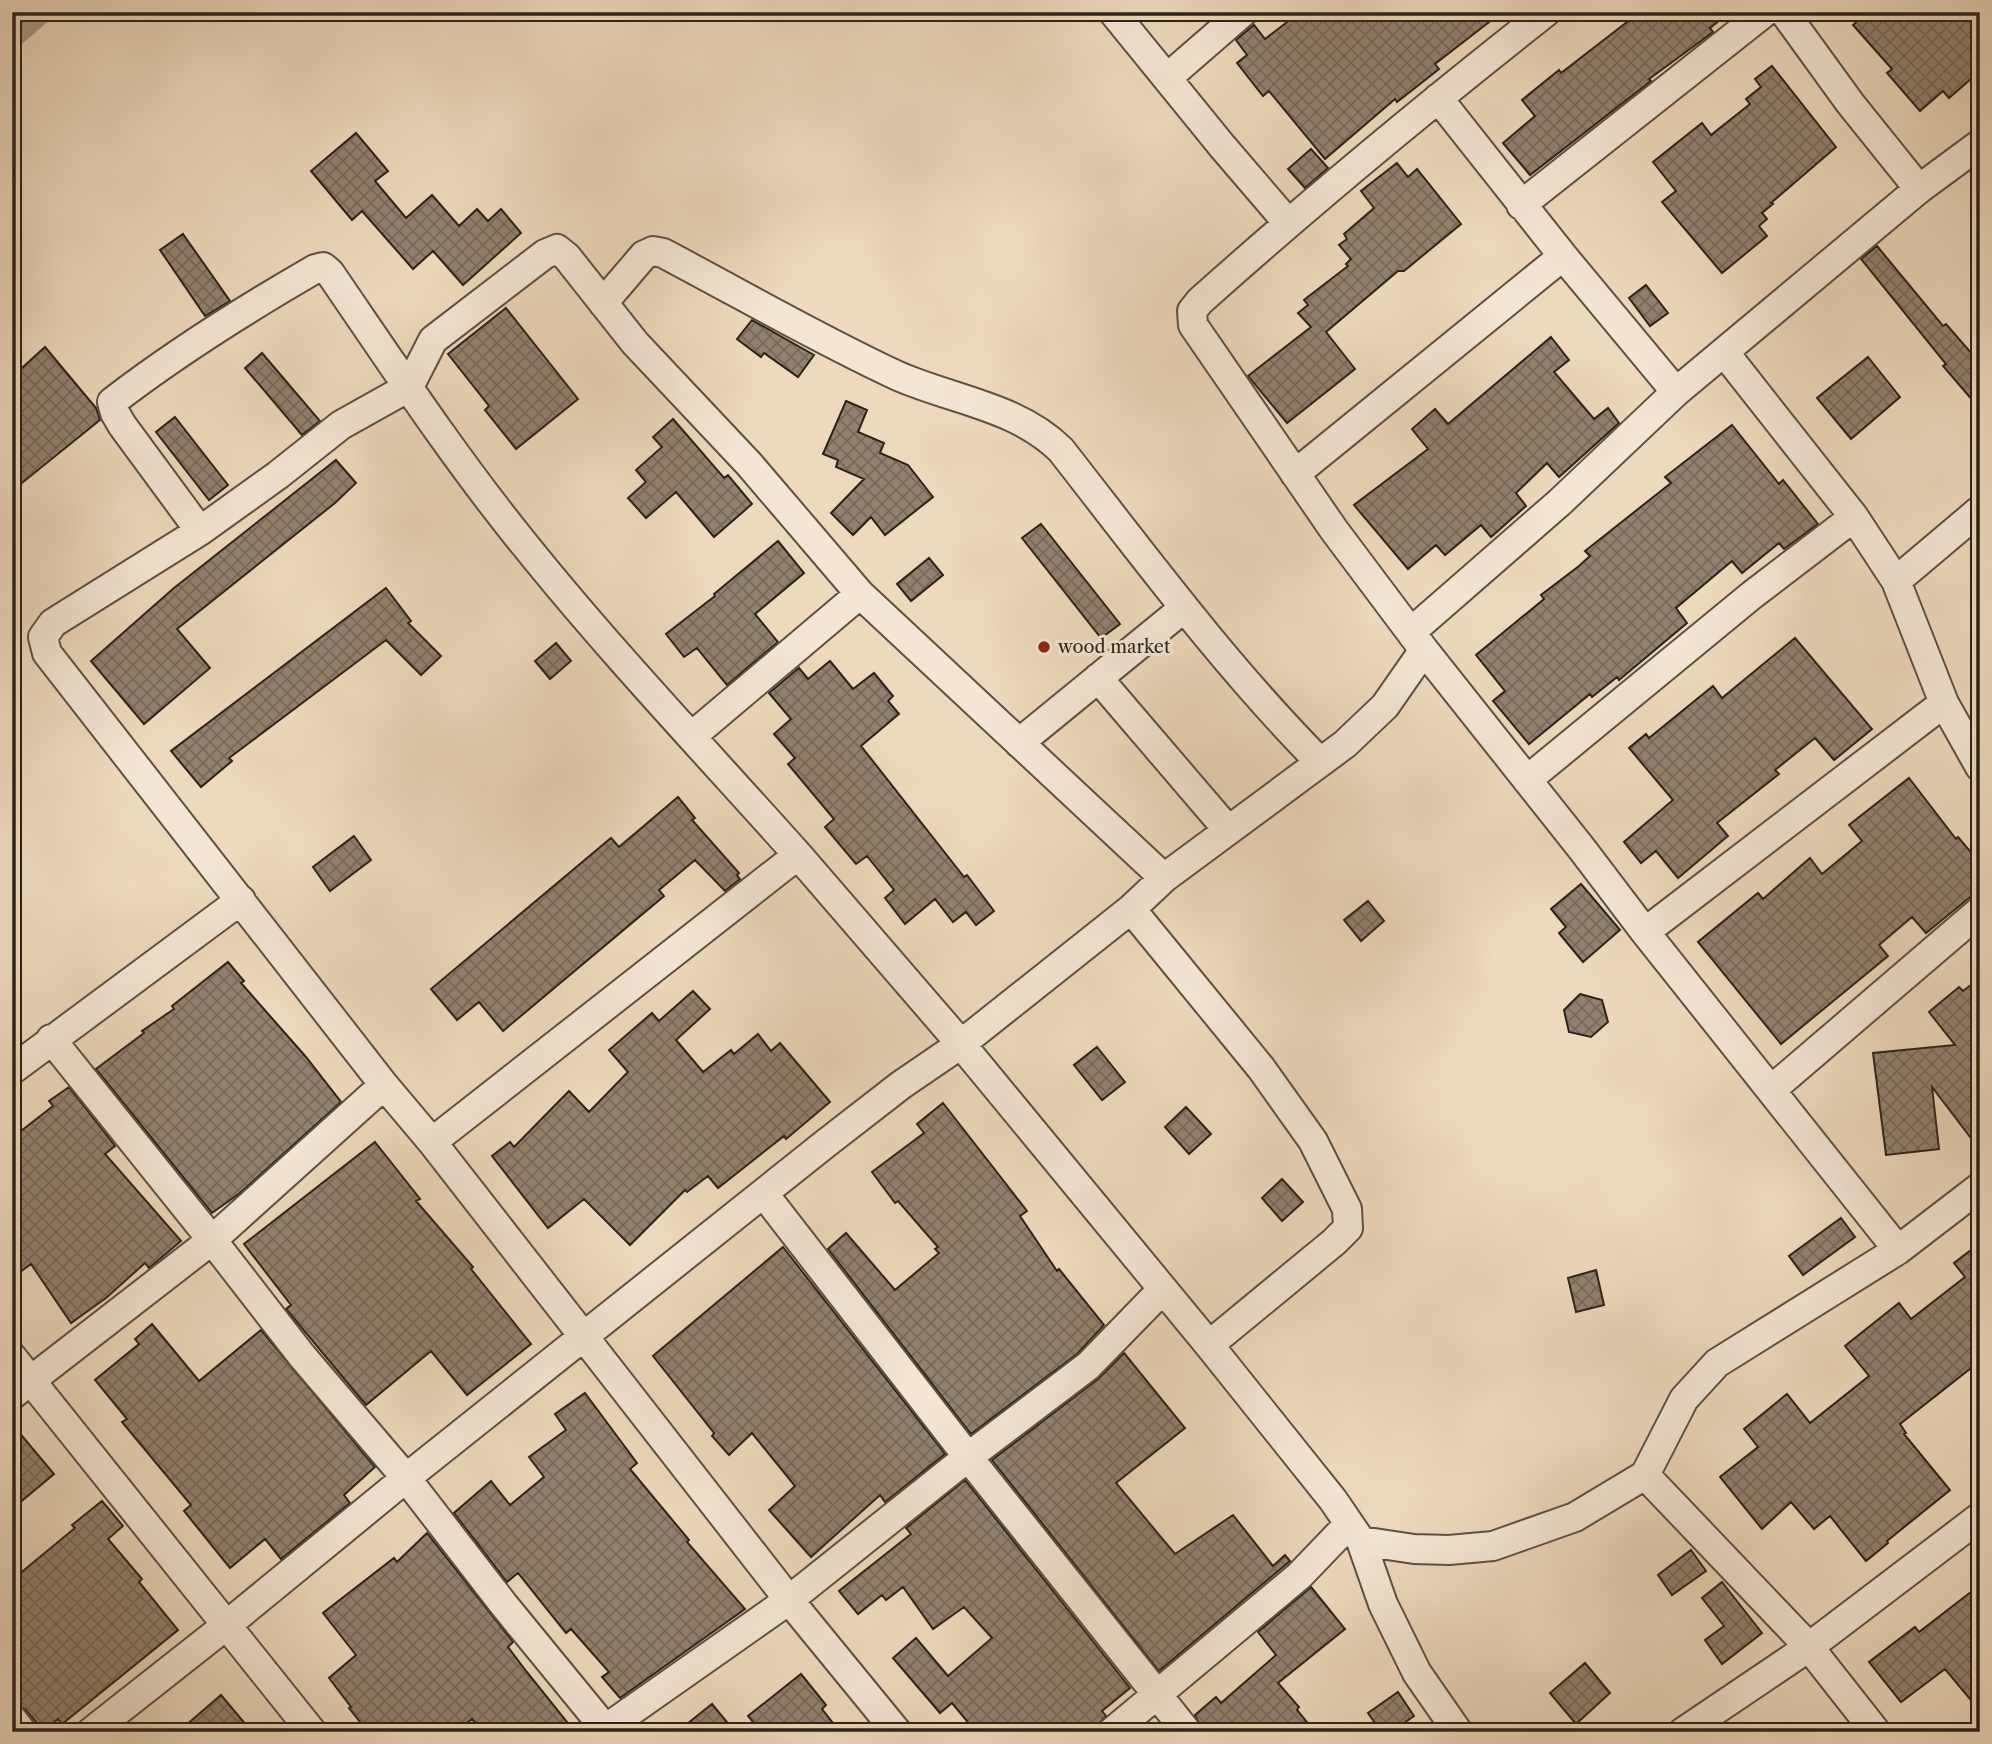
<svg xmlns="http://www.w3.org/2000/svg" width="1992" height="1744" font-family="'Libre Caslon Text',serif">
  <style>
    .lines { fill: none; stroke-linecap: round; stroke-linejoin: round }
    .canal { stroke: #ac9b86; stroke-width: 30 }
    .building { fill: url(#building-cross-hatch); stroke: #2d221b; stroke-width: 2 }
    .street-casing { stroke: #5d5044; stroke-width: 32 }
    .street { stroke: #f3e6d4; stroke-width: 28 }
    .poi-dot { fill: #8f2418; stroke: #f3e6d4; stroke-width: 2.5 }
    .labels { text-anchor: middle; stroke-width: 6; stroke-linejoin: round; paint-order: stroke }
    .poi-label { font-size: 18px; fill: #2d221b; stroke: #f3e6d4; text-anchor: start }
  </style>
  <defs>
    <pattern id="building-cross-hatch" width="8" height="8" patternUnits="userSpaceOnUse" patternTransform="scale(1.75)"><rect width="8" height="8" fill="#91816f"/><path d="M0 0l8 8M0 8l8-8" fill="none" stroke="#77695a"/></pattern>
  </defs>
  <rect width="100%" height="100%" fill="#edd9bd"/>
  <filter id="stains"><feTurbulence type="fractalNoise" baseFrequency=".00286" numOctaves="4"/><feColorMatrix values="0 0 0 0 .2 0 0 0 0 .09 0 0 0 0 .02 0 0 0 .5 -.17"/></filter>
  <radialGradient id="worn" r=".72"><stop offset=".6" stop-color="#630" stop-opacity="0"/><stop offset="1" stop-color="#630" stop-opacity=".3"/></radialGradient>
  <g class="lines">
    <!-- canal -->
    <path class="canal" d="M12,33L36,12"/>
  </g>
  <!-- building -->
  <path class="building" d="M1300,12H1502L1435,64L1439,69L1397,102L1395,99L1325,159L1269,91L1263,96L1237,63L1247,55L1236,40L1254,25L1265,39Z
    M1640,12H1730L1710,28L1713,32L1649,79L1651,81L1530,175L1503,143L1535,116L1522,100L1559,70L1561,73Z
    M1867,12H1980V71L1949,98L1943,91L1920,111L1887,73L1892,69L1853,25Z
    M1772,66L1836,147L1771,203L1773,204L1762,213L1767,219L1759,226L1767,236L1722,273L1662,202L1676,191L1653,162L1702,123L1711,135L1750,104L1746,99L1761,87L1755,79Z
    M356,133L388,171L375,181L406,218L432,195L459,226L477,209L488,221L501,209L521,233L463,285L433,251L413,269L362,211L352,220L311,171Z
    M1311,149L1328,168L1305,188L1288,169Z
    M1397,163L1408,177L1417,169L1461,224L1404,271H1398L1326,332L1355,369L1287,423L1248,376L1311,327L1298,313L1308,305L1304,300L1348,266L1346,264L1351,259L1339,245L1347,239L1344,234L1374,208L1361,191Z
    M183,234L230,301L205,316L160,250Z
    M1877,246L1943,326L1946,324L1980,363V409L1943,366L1946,364L1861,259Z
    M1646,285L1668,313L1650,326L1629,298Z
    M506,308L578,399L516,449L485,410L489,406L448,354Z
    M752,320L814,355L798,377L764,353L761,357L737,339Z
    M1551,337L1569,360L1554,372L1594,419L1608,408L1619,423L1559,477L1547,463L1516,493L1526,506L1491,537L1481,525L1445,555L1436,545L1408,569L1354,505L1428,449L1412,429L1435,409L1448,424Z
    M45,347L96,408L100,420L12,491V377Z
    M262,353L320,421L302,435L245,368Z
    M1868,357L1900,397L1851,439L1817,398Z
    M846,401L867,410L858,432L884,443L880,453L908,465L933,497L885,535L871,517L853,535L831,513L864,479L836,467L838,460L823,454Z
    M175,417L228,485L209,500L156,432Z
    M673,419L724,478L728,475L752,504L714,537L676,492L646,518L628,498L646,482L636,470L662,447L653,437Z
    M1732,425L1779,484L1783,480L1818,524L1784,549L1779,543L1742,573L1732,561L1676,608L1687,623L1619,680L1617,677L1592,697L1590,694L1529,744L1493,701L1505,691L1476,655L1544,599L1541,595L1579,566L1590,556L1585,551L1671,483L1665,477Z
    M336,460L356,483L335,503L177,629L210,668L144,724L91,661L174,588Z
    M1041,524L1120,624L1101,638L1022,538Z
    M778,541L804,573L755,614L778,642L727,685L697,648L684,657L666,634L715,596L714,594Z
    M929,558L943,575L911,601L897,584Z
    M386,588L411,621L408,623L441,656L421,675L386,640L229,758L232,761L201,787L171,751Z
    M1795,638L1872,729L1834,760L1815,738L1775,770L1779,774L1717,823L1728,836L1678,878L1656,851L1641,863L1624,842L1673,800L1629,748L1646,734L1649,738L1713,686L1722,698Z
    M556,643L571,661L550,679L535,661Z
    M830,661L853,689L874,673L893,696L888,701L899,714L861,746L964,877L967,875L994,911L976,925L966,912L953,922L935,899L905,924L885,898L894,890L867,856L856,864L825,827L834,819L788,764L795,758L774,734L791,719L769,693L799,668L808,679Z
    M1909,778L1956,839L1958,837L1980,863V889L1926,933L1912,917L1879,945L1888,956L1781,1044L1698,942L1758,893L1763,899L1810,858L1822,874L1862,841L1849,825Z
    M678,797L695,818L692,820L739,873L737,875L740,879L725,891L695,860L659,890L664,896L503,1031L479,1002L457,1020L431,989L611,838L619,847Z
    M354,836L371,860L330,891L313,867Z
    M1581,884L1620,930L1583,962L1559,933L1566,927L1551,909Z
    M1368,901L1384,921L1361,941L1344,920Z
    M228,962L244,981L241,983L306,1057L341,1102L240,1193L212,1213L96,1069L144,1033L142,1031L174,1009L172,1006Z
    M1980,978V1150L1932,1087L1939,1149L1886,1155L1873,1053L1955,1045L1929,1012L1959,987L1963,991Z
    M693,991L710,1009L676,1040L703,1072L731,1050L734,1054L758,1034L771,1051L780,1043L830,1102L786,1139L784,1136L718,1188L708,1176L687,1192L685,1190L630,1245L584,1199L548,1228L492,1156L510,1142L514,1147L569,1091L589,1112L628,1072L609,1050L652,1013L659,1021Z
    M1580,994L1602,1000L1608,1022L1591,1037L1569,1032L1564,1010Z
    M1097,1047L1125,1082L1102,1100L1074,1065Z
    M69,1087L115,1146L105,1154L181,1241L149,1268L145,1263L106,1298L71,1323L31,1264L12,1278V1138L53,1106L49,1101Z
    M943,1103L1027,1211L1020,1216L1057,1271L1059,1269L1104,1325L1077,1354L971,1434L828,1249L846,1233L895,1290L939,1253L935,1249L938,1247L898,1201L895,1203L872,1172L924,1133L917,1124Z
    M1186,1107L1211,1134L1189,1154L1165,1127Z
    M375,1142L420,1199L416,1201L473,1267L471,1269L531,1344L467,1395L431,1351L366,1405L286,1309L291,1305L244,1244Z
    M1282,1179L1303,1202L1282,1221L1262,1198Z
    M1841,1218L1855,1237L1803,1275L1789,1256Z
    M1980,1243V1361L1900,1424L1906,1433L1904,1434L1950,1490L1887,1541L1888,1543L1866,1561L1830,1516L1814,1529L1791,1502L1762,1529L1720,1477L1758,1447L1744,1429L1787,1394L1810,1423L1869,1376L1845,1346L1899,1303L1911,1319L1965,1277L1954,1263Z
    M783,1247L945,1454L885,1502L880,1495L811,1557L769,1510L795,1486L752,1433L729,1455L712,1436L714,1433L653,1356Z
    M1596,1270L1604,1305L1576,1312L1568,1278Z
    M152,1324L199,1381L261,1330L375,1467L344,1495L350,1503L281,1559L265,1539L230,1568L184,1511L191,1505L122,1422L127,1419L95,1380L139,1344L135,1339Z
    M1124,1353L1185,1428L1116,1483L1175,1554L1233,1515L1273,1566L1285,1555L1290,1561L1159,1671L992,1460L1098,1379Z
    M585,1393L637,1463L630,1469L689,1540L687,1542L745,1609L620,1698L602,1677L609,1672L571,1629L566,1633L518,1573L507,1582L454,1513L491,1481L510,1505L544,1477L529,1457L566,1430L555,1414Z
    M12,1424L54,1474L12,1509Z
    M965,1480L1130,1688L1102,1711L1106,1716L1097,1726L1096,1732H976L952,1703L940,1713L893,1658L916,1638L948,1676L992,1638L964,1607L933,1629L903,1587L886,1600L882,1595L858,1614L839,1591L911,1534L906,1528Z
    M102,1501L123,1526L108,1539L142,1579L139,1582L178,1630L62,1724L58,1719L43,1732H38L36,1722L25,1709L12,1703V1580L75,1528L72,1525Z
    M427,1533L513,1642L508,1647L526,1671L575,1732H483L472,1719L456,1732H368L349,1708L351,1707L329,1678L356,1655L323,1613L394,1558L397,1562Z
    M1691,1550L1706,1571L1672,1595L1658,1575Z
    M1722,1582L1762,1633L1722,1664L1705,1640L1724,1626L1702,1598Z
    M1980,1585V1711L1945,1669L1901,1702L1869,1662L1915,1627L1919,1632Z
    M1311,1587L1345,1629L1278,1683L1299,1707L1297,1710L1315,1732H1203L1195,1715L1216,1697L1221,1703L1276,1655L1258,1632Z
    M1585,1663L1610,1693L1576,1724L1550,1693Z
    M801,1674L826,1705L822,1709L840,1732H761L748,1716Z
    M1398,1692L1414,1716L1391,1732H1381L1368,1713Z
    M221,1695L252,1732H178Z
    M712,1704L735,1732H677Z"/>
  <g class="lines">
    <!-- street casing -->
    <g class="street-casing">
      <path id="street" d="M1113,12L1222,146L1288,223
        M1546,12C1428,105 1312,201 1200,301L1192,311L1193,325L1334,530L1424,650L1582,849L1645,932L1898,1250
        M1784,12L1850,103L1919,189
        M1167,78L1243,12
        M1438,98L1563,256L1676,392
        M1521,205L1765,12
        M603,303L644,255L653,251L663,253C741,294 818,339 898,376C953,400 1018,407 1061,450C1144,556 1225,666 1320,762
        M1724,352L1854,517L1896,581L1944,703L1980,767
        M1295,474L1563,256
        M200,531L122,425L115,413L112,402C177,352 244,310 315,269L323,267L330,273C393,365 455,459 525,545C611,652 706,752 798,855
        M1896,581L1980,510
        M1411,632L1560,502L1676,392L1919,189L1980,144
        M1098,678L1228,830
        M692,736L860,594
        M1019,743L1184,608
        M1527,780L1752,595L1854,517
        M1131,909L1261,1068L1313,1141L1347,1209L1348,1228L1334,1242L1209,1345
        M1645,932L1944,703
        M51,1039L212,1240L302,1356L406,1478L504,1605L608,1732
        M12,1070L241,900
        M1771,1090L1980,911
        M432,1142L798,855L961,1044L1131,909L1164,878L1345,744L1385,706L1424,650
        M764,1194L968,1457L1187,1732
        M12,1357L312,1732
        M12,1395L212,1240L384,1085
        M1645,1475L1809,1647L1876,1732
        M1361,1541L1414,1549L1449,1550L1493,1546L1575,1517L1645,1475L1684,1399L1717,1363L1898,1250L1980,1187
        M12,1719L22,1732
        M91,1732L228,1624L406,1478L825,1144L901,1085L961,1044L1209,1345L1333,1500L1361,1541L1383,1604L1417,1673L1458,1732
        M601,1732L789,1600L968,1457L1088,1366L1163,1289
        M897,1732L789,1600L432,1142L384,1085L47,653L43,637L53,623L200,531L278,475L341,425L409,387L433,340L545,254L557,249L567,257L635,343L749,464L860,594L1164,878
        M1112,1732L1299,1576L1349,1524
        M1683,1732L1809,1647L1980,1517"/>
    </g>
    <!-- street -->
    <use href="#street" class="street"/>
  </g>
  <!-- markers -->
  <circle class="poi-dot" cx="1044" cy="647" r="7"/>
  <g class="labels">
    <!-- poi labels -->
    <g class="poi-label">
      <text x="1058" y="653">wood market</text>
    </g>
  </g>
  <!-- margin -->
  <rect width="1992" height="1744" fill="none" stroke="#edd9bd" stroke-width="42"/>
  <rect x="14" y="14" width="1964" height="1716" fill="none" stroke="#2d221b" stroke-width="3.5"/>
  <rect x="21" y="21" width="1950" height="1702" fill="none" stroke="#2d221b" stroke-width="2"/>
  <rect width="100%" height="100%" filter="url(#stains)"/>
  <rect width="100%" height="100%" fill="url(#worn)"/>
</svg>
